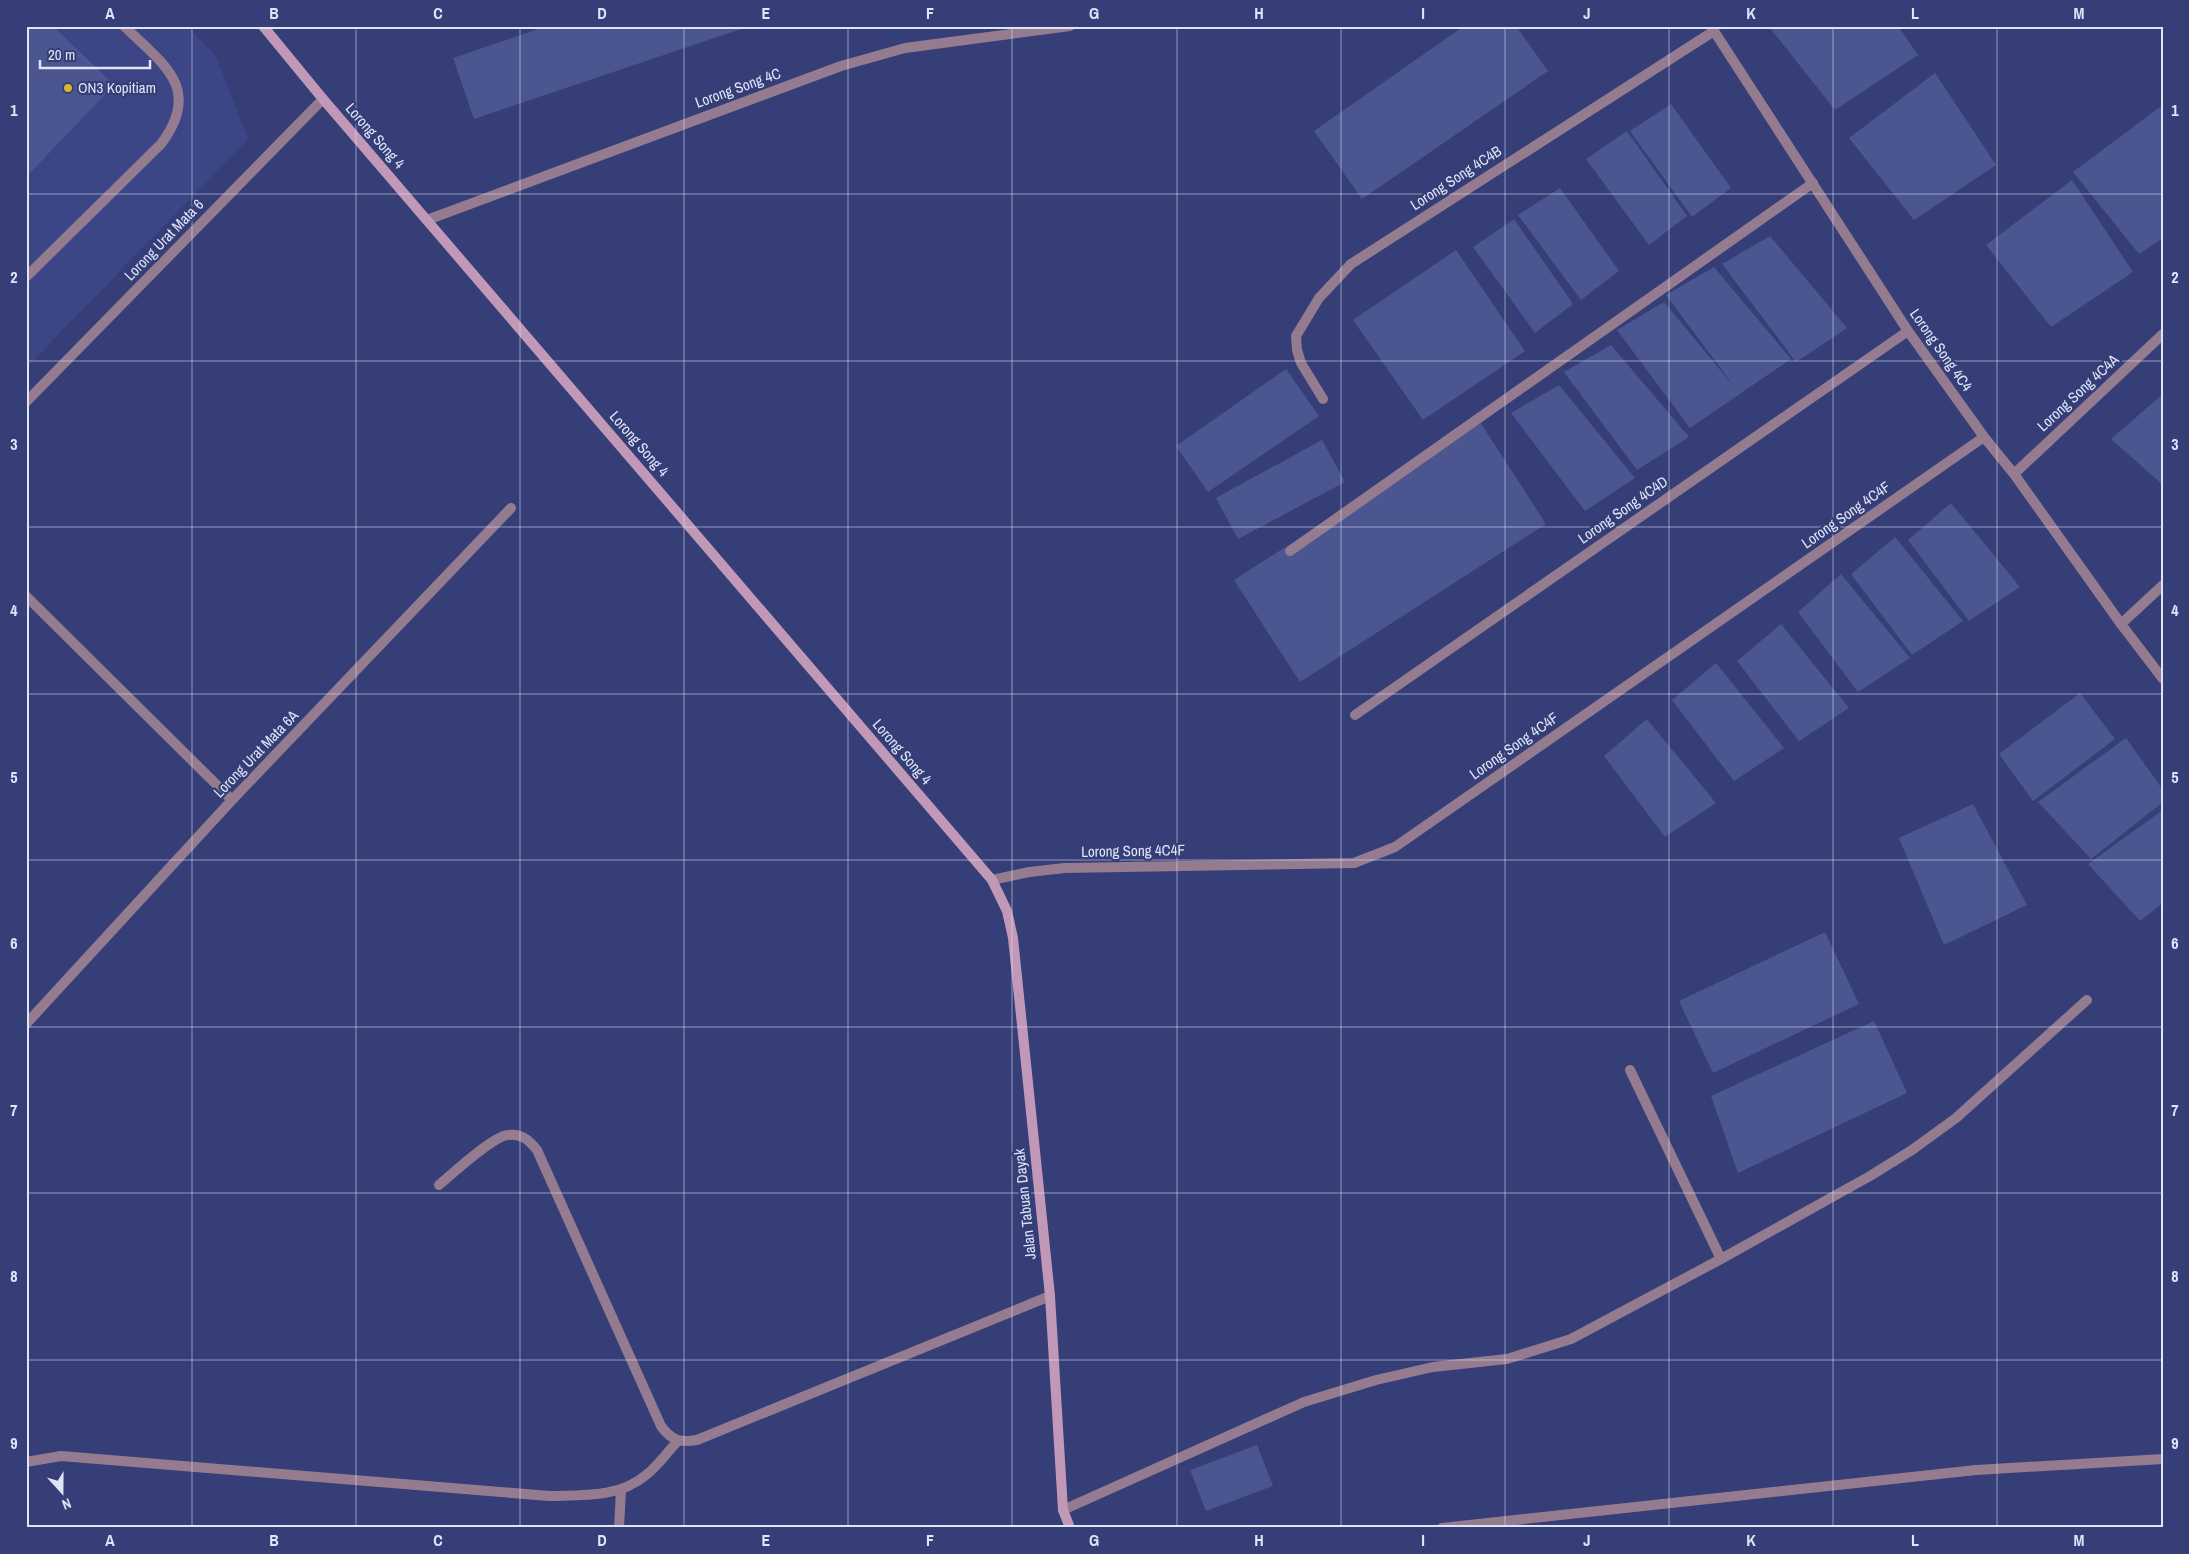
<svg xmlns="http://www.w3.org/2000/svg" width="2189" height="1554" font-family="'Archivo Narrow',sans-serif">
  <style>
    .built { fill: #3c4686 }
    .building { fill: #4b5691 }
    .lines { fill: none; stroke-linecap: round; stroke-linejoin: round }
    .lane { stroke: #957b8f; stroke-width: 10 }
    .street { stroke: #957b8f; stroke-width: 10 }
    .secondary { stroke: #c298b8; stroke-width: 10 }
    .grid { fill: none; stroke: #dfe5f9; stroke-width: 1; stroke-opacity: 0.55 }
    .poi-dot { fill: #d5b534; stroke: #353e76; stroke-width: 2 }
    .labels { text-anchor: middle; stroke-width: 4.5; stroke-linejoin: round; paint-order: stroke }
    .poi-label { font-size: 15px; fill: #dfe5f9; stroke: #353e76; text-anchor: start }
    .street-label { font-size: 15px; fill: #dfe5f9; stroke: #353e76 }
    .neatline { fill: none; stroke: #dfe5f9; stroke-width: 2 }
    .grid-label { font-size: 16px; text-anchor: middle; font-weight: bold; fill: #dfe5f9 }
  </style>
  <rect width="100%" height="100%" fill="#353e76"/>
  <!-- built -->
  <path class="built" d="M26,26H187L216,56L248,139L26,368Z"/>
  <!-- building -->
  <path class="building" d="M26,26H53L114,85L26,177Z
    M547,26H747V27L474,119L453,58Z
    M1464,26H1516L1548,71L1362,199L1314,131Z
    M1773,26H1898L1918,55L1835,110L1770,28Z
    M1935,73L1996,165L1914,220L1849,138Z
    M1671,104L1731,188L1692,217L1630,131Z
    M2160,107L2163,112V238L2139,254L2073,172Z
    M1627,131L1687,216L1649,245L1586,159Z
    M2072,180L2133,272L2051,327L1986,245Z
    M1560,188L1619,271L1581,300L1518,215Z
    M1514,219L1573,304L1535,333L1473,247Z
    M1770,236L1847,328L1796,362L1722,264Z
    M1456,250L1525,351L1423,420L1353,320Z
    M1714,267L1791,359L1690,428L1617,330L1664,302L1736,389L1666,295Z
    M1611,345L1689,437L1637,470L1564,372Z
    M1286,369L1319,416L1208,492L1176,446Z
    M1559,385L1635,478L1585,511L1511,413Z
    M2163,394V485L2111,439Z
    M1480,422L1546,524L1300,682L1234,580Z
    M1322,440L1345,482L1238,539L1216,498Z
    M1951,503L2020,587L1969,621L1908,540Z
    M1895,537L1963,621L1912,655L1851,574Z
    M1841,574L1910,658L1858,692L1798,612Z
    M1781,624L1849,708L1799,741L1737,661Z
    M1716,663L1784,748L1734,781L1672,700Z
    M2080,693L2115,739L2033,801L1999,754Z
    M1647,719L1716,803L1665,837L1604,756Z
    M2126,738L2163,790V802L2091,859L2038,802Z
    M1973,804L2027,905L1944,945L1899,838Z
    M2163,810V903L2140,921L2088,864Z
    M1825,932L1859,1004L1713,1073L1679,1001Z
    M1874,1021L1907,1093L1738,1173L1711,1096Z
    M1257,1445L1273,1486L1206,1511L1190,1470Z"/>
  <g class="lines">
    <!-- lane -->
    <path class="lane" d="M26,277L161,144C203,88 163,64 124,26
      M1290,551L1813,183
      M2121,624L2163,585
      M1630,1070L1721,1259
      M1063,1510L1304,1402L1376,1380L1433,1367L1507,1359L1571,1339L1721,1259L1870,1176L1912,1150L1956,1118L2087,1000
      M619,1528L621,1490
      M1442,1528L1976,1470L2163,1459"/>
    <!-- street -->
    <path class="street" d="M1713,26L1714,31L1908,331L1984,437L2014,474L2121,624L2163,679
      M427,220L841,66L905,48L1070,26
      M1323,399L1301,363L1297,350L1296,336L1319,298L1351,264L1714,31
      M26,402L323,99
      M2014,474L2163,334
      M26,596L232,800
      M1355,715L1908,331
      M992,880L1029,872L1065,868L1354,863L1395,847L1984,437
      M26,1024L232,800L511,508
      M439,1185C452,1174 493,1136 508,1135C521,1133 529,1140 537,1150L661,1426C671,1440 680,1443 697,1440L1050,1296
      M26,1462L61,1456L549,1496C582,1495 619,1498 646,1475C658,1466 667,1452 678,1441"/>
    <!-- secondary -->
    <path class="secondary" d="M263,26L323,99L992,880L1007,911L1013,938L1050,1296L1063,1510L1070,1528"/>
  </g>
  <!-- grid -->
  <path class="grid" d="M192,26V1528M356,26V1528M520,26V1528M684,26V1528M848,26V1528M1012,26V1528M1177,26V1528M1341,26V1528M1505,26V1528M1669,26V1528M1833,26V1528M1997,26V1528M26,194H2163M26,361H2163M26,527H2163M26,694H2163M26,860H2163M26,1027H2163M26,1193H2163M26,1360H2163"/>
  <!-- markers -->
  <circle class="poi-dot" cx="68" cy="88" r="5"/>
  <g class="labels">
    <!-- poi labels -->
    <g class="poi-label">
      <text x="78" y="93">ON3 Kopitiam</text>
    </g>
    <!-- street labels -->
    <g class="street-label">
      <text transform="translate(738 88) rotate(-20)" y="5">Lorong Song 4C</text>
      <text transform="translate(375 136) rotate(49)" y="5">Lorong Song 4</text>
      <text transform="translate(1456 178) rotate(-33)" y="5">Lorong Song 4C4B</text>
      <text transform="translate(164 240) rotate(-46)" y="5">Lorong Urat Mata 6</text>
      <text transform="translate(1941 350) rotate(55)" y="5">Lorong Song 4C4</text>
      <text transform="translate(2078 393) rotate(-43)" y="5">Lorong Song 4C4A</text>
      <text transform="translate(639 444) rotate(49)" y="5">Lorong Song 4</text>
      <text transform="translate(1623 510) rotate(-35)" y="5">Lorong Song 4C4D</text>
      <text transform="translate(1846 515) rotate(-35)" y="5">Lorong Song 4C4F</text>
      <text transform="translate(1514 746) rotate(-35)" y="5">Lorong Song 4C4F</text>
      <text transform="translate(902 752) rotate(49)" y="5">Lorong Song 4</text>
      <text transform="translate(256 754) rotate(-46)" y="5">Lorong Urat Mata 6A</text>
      <text transform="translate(1133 851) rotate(-1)" y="5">Lorong Song 4C4F</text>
      <text transform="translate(1025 1204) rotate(-96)" y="5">Jalan Tabuan Dayak</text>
    </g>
  </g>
  <!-- border -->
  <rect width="2189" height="1554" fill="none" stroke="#353e76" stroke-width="55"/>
  <!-- north arrow -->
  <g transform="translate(62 1492) rotate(159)" stroke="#353e76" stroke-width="4" paint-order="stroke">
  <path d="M0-4L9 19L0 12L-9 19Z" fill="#dfe5f9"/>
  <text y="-8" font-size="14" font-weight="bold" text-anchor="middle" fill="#dfe5f9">N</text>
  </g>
  <!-- scale -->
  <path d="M40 60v8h110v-8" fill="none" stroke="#dfe5f9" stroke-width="2.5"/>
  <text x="48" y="60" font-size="15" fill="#dfe5f9" stroke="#353e76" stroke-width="4" paint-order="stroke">20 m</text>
  <rect x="28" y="28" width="2134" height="1498" class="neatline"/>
  <g class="grid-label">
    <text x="110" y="19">A</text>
    <text x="274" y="19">B</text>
    <text x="438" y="19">C</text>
    <text x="602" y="19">D</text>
    <text x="766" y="19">E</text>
    <text x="930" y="19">F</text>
    <text x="1094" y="19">G</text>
    <text x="1259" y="19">H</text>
    <text x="1423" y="19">I</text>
    <text x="1587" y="19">J</text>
    <text x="1751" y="19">K</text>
    <text x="1915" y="19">L</text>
    <text x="2079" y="19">M</text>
    <text x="14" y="116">1</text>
    <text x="2175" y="116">1</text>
    <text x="14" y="283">2</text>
    <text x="2175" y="283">2</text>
    <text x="14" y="450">3</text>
    <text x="2175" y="450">3</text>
    <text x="14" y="616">4</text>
    <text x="2175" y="616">4</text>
    <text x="14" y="783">5</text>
    <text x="2175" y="783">5</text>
    <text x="14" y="949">6</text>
    <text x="2175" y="949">6</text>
    <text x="14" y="1116">7</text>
    <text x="2175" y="1116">7</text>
    <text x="14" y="1282">8</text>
    <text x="2175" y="1282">8</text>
    <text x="14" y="1449">9</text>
    <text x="2175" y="1449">9</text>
    <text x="110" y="1546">A</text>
    <text x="274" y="1546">B</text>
    <text x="438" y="1546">C</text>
    <text x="602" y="1546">D</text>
    <text x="766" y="1546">E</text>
    <text x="930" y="1546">F</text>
    <text x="1094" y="1546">G</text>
    <text x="1259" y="1546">H</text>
    <text x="1423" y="1546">I</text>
    <text x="1587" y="1546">J</text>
    <text x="1751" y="1546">K</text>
    <text x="1915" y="1546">L</text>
    <text x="2079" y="1546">M</text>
  </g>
</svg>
